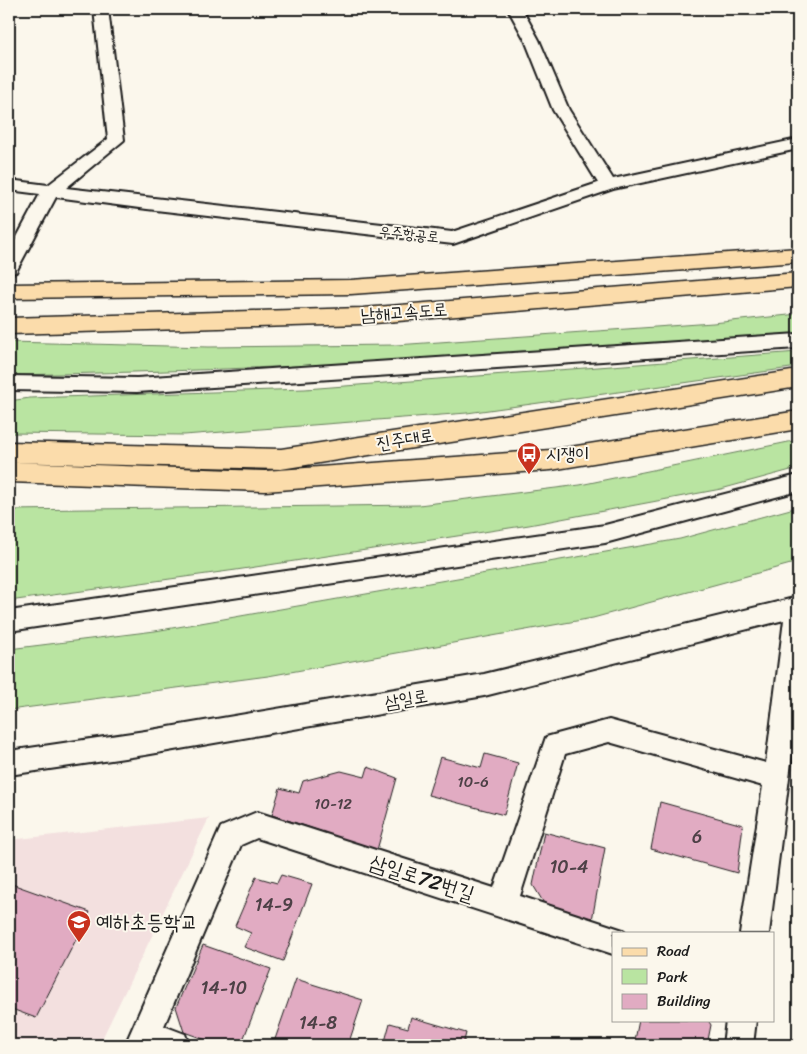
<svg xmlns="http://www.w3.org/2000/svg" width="807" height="1054" font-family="Sriracha,'Poor Story',sans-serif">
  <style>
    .built { fill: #f3e0df }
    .green { fill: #b9e4a1; stroke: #6a805e }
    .building { fill: #e1abc2; stroke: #1c1c1c }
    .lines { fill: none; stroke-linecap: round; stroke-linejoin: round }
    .minor-casing { stroke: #1c1c1c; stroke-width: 4 }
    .primary-casing { stroke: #1c1c1c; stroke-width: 3 }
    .motorway-casing { stroke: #1c1c1c; stroke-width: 3 }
    .minor { fill: #fbf7ec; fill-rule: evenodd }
    .primary { fill: #fbdcab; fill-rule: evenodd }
    .motorway { fill: #fbdcab; fill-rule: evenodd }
    .labels { text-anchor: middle; stroke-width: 4; stroke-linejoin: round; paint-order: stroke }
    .far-street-label { font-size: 15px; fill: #1c1c1c; stroke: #fbf7ec }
    .number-label { font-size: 15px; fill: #4d4046 }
    .street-label { font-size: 18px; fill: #1c1c1c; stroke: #fbf7ec }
    .poi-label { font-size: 18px; fill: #1c1c1c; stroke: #fbf7ec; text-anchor: start }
    .near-number-label { font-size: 18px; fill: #4d4046 }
    .near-street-label { font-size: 21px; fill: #1c1c1c; stroke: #fbf7ec }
    .near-poi-label { font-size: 21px; fill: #1c1c1c; stroke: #fbf7ec; text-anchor: start }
  </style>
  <rect width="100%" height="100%" fill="#fbf7ec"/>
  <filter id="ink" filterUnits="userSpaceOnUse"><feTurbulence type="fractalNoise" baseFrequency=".02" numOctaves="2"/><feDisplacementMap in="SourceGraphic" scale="10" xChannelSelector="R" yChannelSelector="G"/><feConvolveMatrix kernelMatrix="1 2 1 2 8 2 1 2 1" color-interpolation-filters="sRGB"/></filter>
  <g filter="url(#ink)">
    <!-- built -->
    <path class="built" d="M209,818L99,1045H9V840Z"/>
    <!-- green -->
    <path class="green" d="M798,314V333C537,356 274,370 12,375L9,373V342L209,347L396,345L713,323Z
      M798,352V367L467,413L184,435L9,433V401L30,398L305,389Z
      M798,440V468L721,489L529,525L236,570L9,601V510L419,505L580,485Z
      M798,507V562L593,618L268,676L9,710V649L155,631L680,539Z"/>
    <!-- building -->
    <path class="building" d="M485,754L518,763L504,815L428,795L440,757L481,768Z
      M368,767L397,778L377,850L272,815L280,788L299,793L303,781L341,771L365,777Z
      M660,802L743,825L737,873L651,849Z
      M544,832L605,848L592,920L545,905L533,885Z
      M281,875L312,884L283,961L244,947L251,933L235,926L256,877L277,883Z
      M9,883L90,912L36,1018L9,1008Z
      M203,945L271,969L241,1045H220L184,1032L176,1007Z
      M296,979L363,1000L348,1045H273Z
      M411,1017L466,1033L463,1045H384L390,1023L408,1028Z
      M639,1020H708L711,1025L707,1045H634Z
      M482,1038L505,1045H480Z"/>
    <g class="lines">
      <!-- minor casing -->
      <g class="minor-casing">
        <path id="minor" d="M94,9H108L124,140L66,188L452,232L598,183L553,110L525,40L508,9H522L539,40L569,110L613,179L798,139V149L613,189L453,244L147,209L56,197L18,268L16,272L9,274V252L40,194L9,190V180L48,185L108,139Z
          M798,334V348L137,392L9,390V376L137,378Z
          M798,475V491L605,543L9,631V611L605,525Z
          M798,597V708L769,933H740L763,786L609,742L565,754L520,896L623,930L625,933H613V954L257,838L241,845L164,1026L185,1034L189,1045H125L221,827L257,812L494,888L546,737L609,720L766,763L784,620L484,696L145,755L9,775V751L145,731L484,674Z
          M726,1020H756L753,1045H723Z"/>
      </g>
      <!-- primary casing -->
      <g class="primary-casing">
        <path id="primary" d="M798,370V387L281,469L9,462V442L281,449Z
          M798,411V429L551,470L265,491L9,482V462L265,471L551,450Z"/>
      </g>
      <!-- motorway casing -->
      <g class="motorway-casing">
        <path id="motorway" d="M798,248V262L351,294L9,298V284L351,280Z
          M798,273V287L363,324L9,334V318L363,308Z"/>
      </g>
      <!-- minor -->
      <use href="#minor" class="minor"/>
      <!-- primary -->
      <use href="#primary" class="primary"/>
      <!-- motorway -->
      <use href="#motorway" class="motorway"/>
    </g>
  </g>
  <!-- icons -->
  <defs>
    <g id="bus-pin" transform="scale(1.25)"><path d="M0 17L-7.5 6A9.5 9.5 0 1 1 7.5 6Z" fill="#c8321e" stroke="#fbf7ec"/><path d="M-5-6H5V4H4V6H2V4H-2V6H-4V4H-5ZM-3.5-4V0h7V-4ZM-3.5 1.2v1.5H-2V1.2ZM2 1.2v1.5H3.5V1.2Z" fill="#fff"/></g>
    <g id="school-pin" transform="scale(1.25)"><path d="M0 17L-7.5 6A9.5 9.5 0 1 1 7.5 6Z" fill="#c8321e" stroke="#fbf7ec"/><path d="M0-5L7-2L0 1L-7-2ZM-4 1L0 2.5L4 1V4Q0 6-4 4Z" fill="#fff"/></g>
  </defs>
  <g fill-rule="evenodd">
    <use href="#bus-pin" x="529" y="454"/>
    <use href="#school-pin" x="79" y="922"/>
  </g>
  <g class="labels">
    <!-- far-street labels -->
    <g class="far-street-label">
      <text transform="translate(409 234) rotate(6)" y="5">우주항공로</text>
    </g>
    <!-- number labels -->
    <g class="number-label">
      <text x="473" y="787">10-6</text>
      <text x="333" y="809">10-12</text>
    </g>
    <!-- street labels -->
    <g class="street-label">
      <text transform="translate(404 312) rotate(-4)" y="6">남해고속도로</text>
      <text transform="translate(405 439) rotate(-9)" y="6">진주대로</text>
      <text transform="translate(406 699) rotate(-10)" y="6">삼일로</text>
    </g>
    <!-- poi labels -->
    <g class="poi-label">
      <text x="546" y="460">시쟁이</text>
    </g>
    <!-- near-number labels -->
    <g class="near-number-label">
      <text x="697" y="843">6</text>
      <text x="569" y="873">10-4</text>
      <text x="274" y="911">14-9</text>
      <text x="224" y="994">14-10</text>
      <text x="318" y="1029">14-8</text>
    </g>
    <!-- near-street labels -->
    <g class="near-street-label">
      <text transform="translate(422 878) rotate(18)" y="7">삼일로72번길</text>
    </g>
    <!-- near-poi labels -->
    <g class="near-poi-label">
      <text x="96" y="929">예하초등학교</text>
    </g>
  </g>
  <!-- margin -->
  <rect width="807" height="1054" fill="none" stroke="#fbf7ec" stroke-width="30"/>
  <rect x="15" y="15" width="777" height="1024" fill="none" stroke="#1c1c1c" stroke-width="2" filter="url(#ink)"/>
  <!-- legend -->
  <rect x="612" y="932" width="162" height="90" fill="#fbf7ec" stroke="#a29f99"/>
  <rect x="622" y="948" width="25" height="8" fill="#fbdcab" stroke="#a29f99"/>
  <text x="657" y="956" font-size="15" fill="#1c1c1c">Road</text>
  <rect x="622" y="969" width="25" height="15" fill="#b9e4a1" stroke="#a29f99"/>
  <text x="657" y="982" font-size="15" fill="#1c1c1c">Park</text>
  <rect x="622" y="994" width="25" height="15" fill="#e1abc2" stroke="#a29f99"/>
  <text x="657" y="1006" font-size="15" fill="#1c1c1c">Building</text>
</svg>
